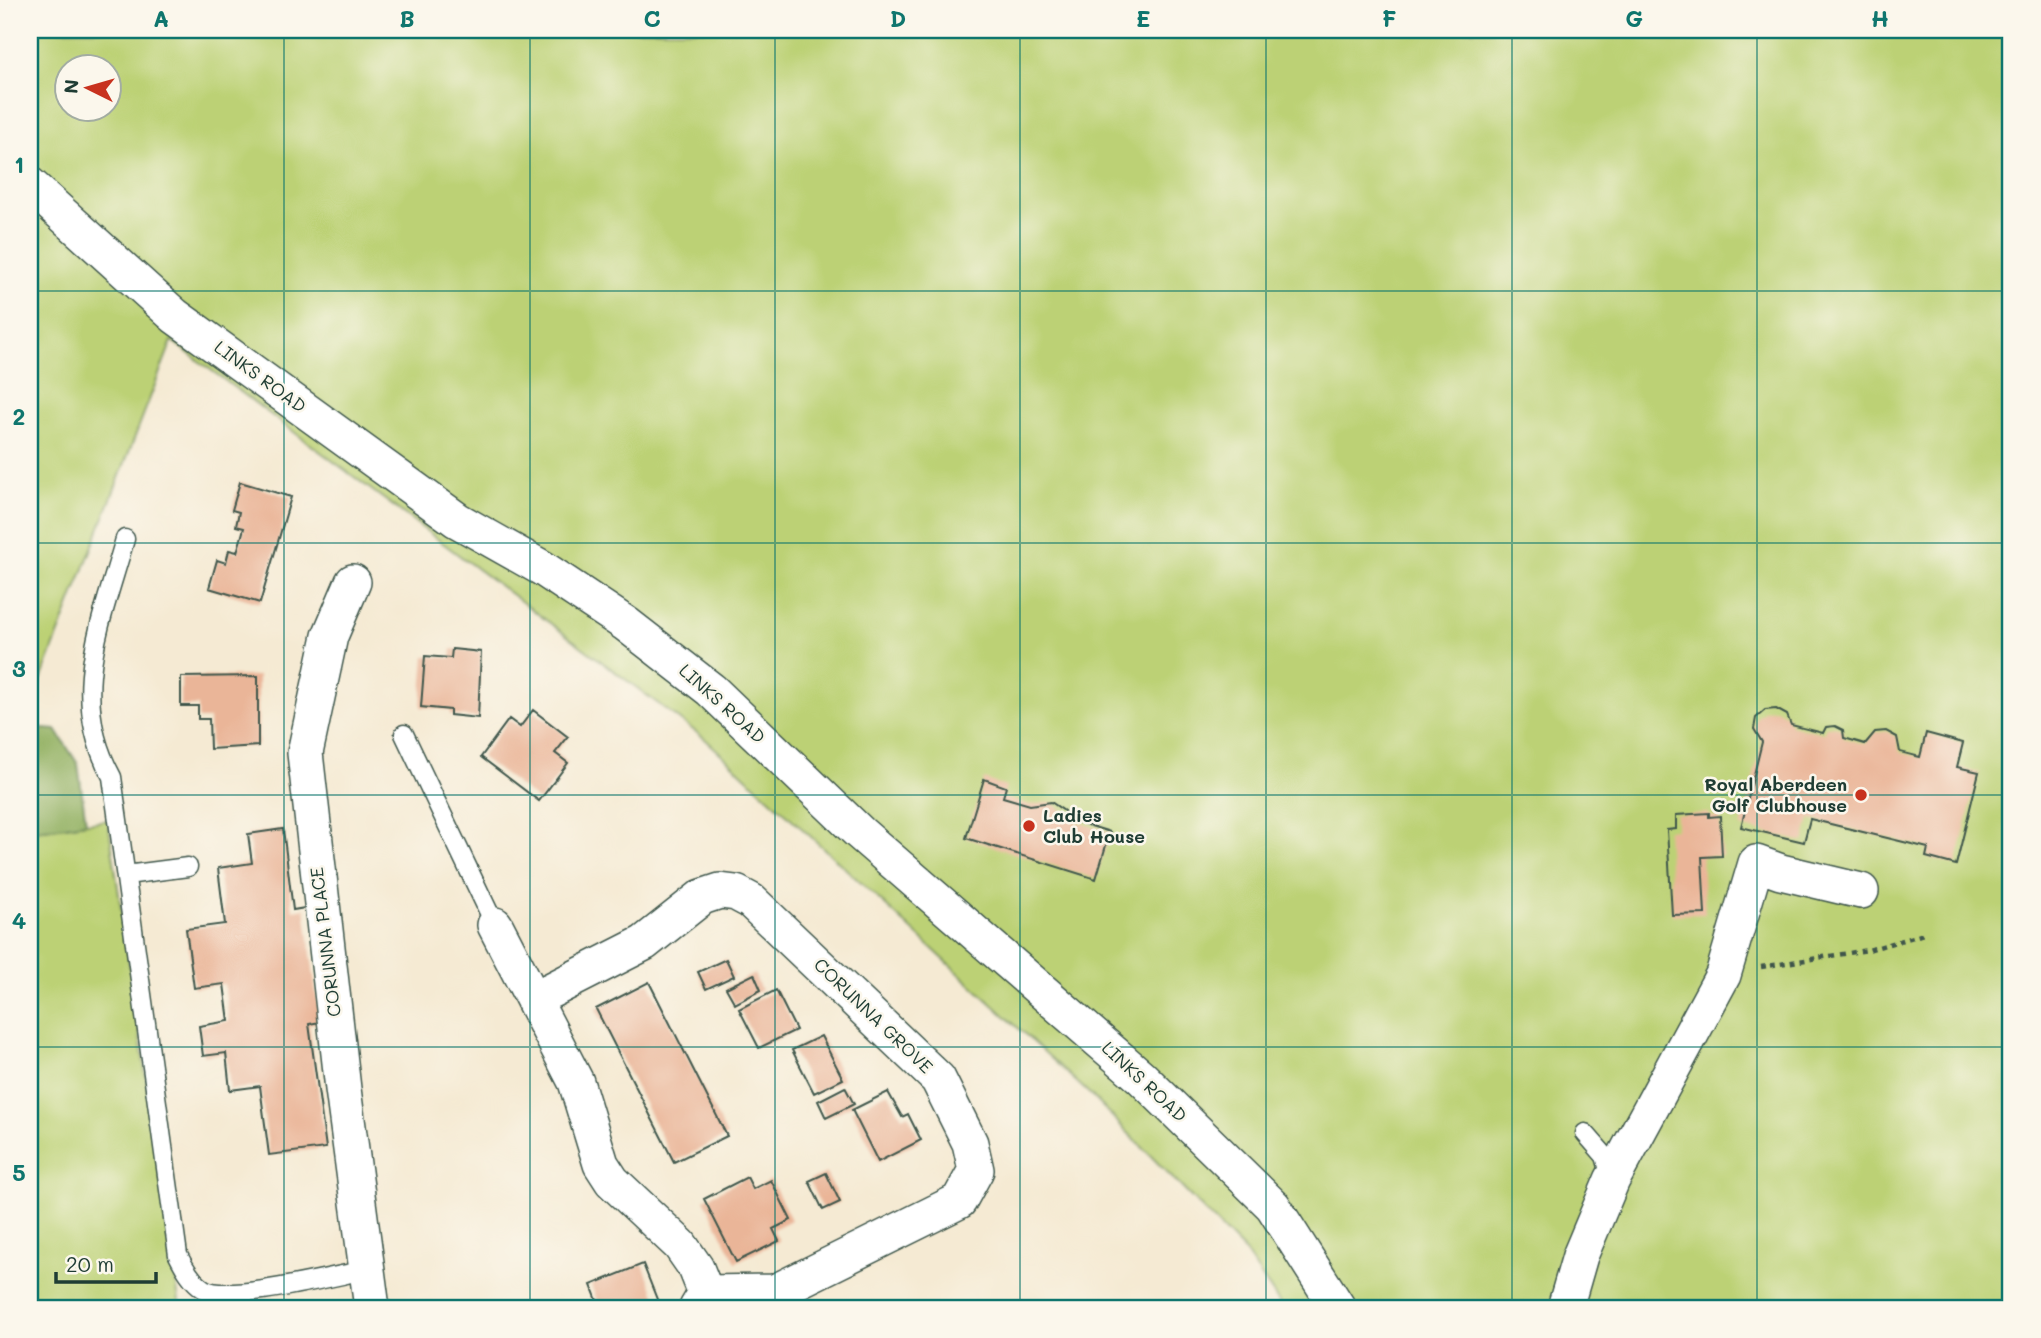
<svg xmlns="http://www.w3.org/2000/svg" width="2041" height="1338" font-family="Mali,sans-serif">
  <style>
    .green { fill: #bcd175; stroke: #6e8754; stroke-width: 2; fill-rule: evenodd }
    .forest { fill: #95b366; stroke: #5a784d; stroke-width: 2 }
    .building { fill: #eab598 }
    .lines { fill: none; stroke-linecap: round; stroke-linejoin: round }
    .lane-casing { stroke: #3f574c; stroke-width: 21 }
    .street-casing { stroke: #3f574c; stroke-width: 38 }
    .path { stroke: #3f574c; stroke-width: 4.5; stroke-dasharray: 5 5; stroke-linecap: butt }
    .lane { stroke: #fff; stroke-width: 18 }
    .street { stroke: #fff; stroke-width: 35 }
    .grid { fill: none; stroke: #0f766e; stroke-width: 2; stroke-opacity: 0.55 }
    .poi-dot { fill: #c8321e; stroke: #fbf7ec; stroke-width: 2.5 }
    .labels { text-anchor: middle; stroke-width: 5; stroke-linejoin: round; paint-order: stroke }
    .street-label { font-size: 18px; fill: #1f3d34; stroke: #fbf7ec }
    .poi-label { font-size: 18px; font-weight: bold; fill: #1f3d34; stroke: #fbf7ec; text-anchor: end }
    .neatline { fill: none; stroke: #0f766e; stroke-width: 2.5 }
    .grid-label { font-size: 23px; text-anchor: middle; font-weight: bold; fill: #0f766e }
  </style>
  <rect width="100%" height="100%" fill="#fbf7ec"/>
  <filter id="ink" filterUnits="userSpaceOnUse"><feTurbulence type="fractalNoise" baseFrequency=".0143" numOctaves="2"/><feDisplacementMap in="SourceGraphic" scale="14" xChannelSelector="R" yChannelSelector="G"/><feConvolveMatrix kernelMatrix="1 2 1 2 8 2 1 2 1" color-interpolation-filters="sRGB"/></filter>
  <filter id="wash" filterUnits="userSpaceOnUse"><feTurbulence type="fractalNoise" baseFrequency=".00686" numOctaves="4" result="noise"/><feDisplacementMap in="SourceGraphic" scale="28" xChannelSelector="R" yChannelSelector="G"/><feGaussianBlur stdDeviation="1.57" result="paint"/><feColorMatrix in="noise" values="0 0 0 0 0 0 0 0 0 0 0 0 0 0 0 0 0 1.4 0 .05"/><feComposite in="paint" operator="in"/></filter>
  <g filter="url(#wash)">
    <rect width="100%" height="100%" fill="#f5ead3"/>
    <!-- green -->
    <path class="green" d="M30,30H2011V1308H1283L1244,1251L1093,1097L704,738L172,341L30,708ZM66,66H108V108H66Z
      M108,820L180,1308H30V831Z"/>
    <!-- forest -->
    <path class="forest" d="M30,728L56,730L78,764L86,823L30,831Z"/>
    <g id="blocks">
      <!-- building -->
      <path class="building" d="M240,482L291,497L260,603L209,588L217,560L226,563L229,550L237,552L241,539L244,528L236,526L239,512L232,510Z
        M452,649L481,652L478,718L450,715V710L421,707L425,656L451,658Z
        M258,676V746L210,749L209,719H198V706H181V677Z
        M1776,709L1787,715L1791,725L1823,733L1826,727L1835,726L1843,730L1844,738L1865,744L1875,732L1886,731L1897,737L1900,752L1920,757L1926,733L1963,743L1957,767L1979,772L1956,865L1926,857L1928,848L1810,819L1804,842L1741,827L1762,742L1754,729L1756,718L1765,710Z
        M533,710L568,737L555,753L568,763L539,801L481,757L509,719L520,727Z
        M984,779L1006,787L1003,797L1030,805L1051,802L1064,811L1068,819L1110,832L1096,879L966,838Z
        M1709,813V817L1720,816L1722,856L1702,857L1705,914L1672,915L1667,830L1676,829V815Z
        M283,829L293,910L305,908L320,1022L309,1024L326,1148L269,1155L260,1086L230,1090L226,1053L203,1056L199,1026L229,1021L224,984L194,988L186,929L225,924L218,868L252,863L248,834Z
        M726,959L734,976L706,989L698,972Z
        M754,974L761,990L735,1004L726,988Z
        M649,982L727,1136L674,1162L596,1009Z
        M776,990L796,1030L759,1048L739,1009Z
        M821,1036L843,1079L814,1093L792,1050Z
        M845,1087L854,1104L826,1118L818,1101Z
        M888,1092L902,1117L908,1114L921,1140L878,1162L852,1110Z
        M826,1173L840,1202L823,1210L809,1181Z
        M747,1177L753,1189L771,1180L791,1220L773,1229L779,1241L736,1262L704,1199Z
        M643,1264L660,1307L600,1308L591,1285Z"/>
    </g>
  </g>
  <g filter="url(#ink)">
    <use href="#blocks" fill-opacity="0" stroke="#3f574c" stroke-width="2"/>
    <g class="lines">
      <!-- lane casing -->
      <g class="lane-casing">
        <path id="lane" d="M125,539C102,621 67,696 112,777L178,1255C184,1267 192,1282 204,1289C228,1303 334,1276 366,1270
          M404,734L495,925
          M126,875L188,867
          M1585,1133L1605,1156L1611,1177"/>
      </g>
      <!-- street casing -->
      <g class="street-casing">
        <path id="street" d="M30,185L175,316L457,520L542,568L626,624L711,690L860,833L1141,1077L1273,1206L1338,1308
          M353,582L330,636L305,753L343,1089L372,1308
          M495,925L576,1082L601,1164L612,1181L680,1245L696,1268L706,1293L697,1308
          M536,998L644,943L702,897L720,891L736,893L751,901L938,1079L970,1143L976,1170L959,1201L775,1292L706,1293
          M1565,1308L1580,1256L1612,1180L1723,975L1756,863L1781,872L1861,891"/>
      </g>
      <!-- path -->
      <path class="path" d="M1761,967L1868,950L1924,934"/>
      <!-- lane -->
      <use href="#lane" class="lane"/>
      <!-- street -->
      <use href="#street" class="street"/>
    </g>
  </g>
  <!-- grid -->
  <path class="grid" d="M284,30V1308M530,30V1308M775,30V1308M1020,30V1308M1266,30V1308M1512,30V1308M1757,30V1308M30,291H2011M30,543H2011M30,795H2011M30,1047H2011"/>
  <!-- markers -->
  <g class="poi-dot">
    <circle cx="1861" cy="795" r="7"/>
    <circle cx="1029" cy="826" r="7"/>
  </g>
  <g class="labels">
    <!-- street labels -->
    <g class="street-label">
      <text transform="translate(260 377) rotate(36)" y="6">LINKS ROAD</text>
      <text transform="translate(722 704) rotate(42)" y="6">LINKS ROAD</text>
      <text transform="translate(326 942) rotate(-97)" y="6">CORUNNA PLACE</text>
      <text transform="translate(873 1016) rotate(44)" y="6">CORUNNA GROVE</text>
      <text transform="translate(1144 1082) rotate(43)" y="6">LINKS ROAD</text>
    </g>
    <!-- poi labels -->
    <g class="poi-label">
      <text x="1847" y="791">Royal Aberdeen<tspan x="1847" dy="21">Golf Clubhouse</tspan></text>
      <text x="1043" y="822" text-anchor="start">Ladies<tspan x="1043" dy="21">Club House</tspan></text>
    </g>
  </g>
  <!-- margin -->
  <rect width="2041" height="1338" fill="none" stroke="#fbf7ec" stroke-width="77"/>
  <!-- north arrow -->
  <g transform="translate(88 88) rotate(275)"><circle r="33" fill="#fbf7ec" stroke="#a3ada2" stroke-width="2"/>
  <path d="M0-5L12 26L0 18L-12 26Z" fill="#c8321e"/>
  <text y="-10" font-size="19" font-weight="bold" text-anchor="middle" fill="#1f3d34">N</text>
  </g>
  <!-- scale -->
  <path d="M56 1272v10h100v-10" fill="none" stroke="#1f3d34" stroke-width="3.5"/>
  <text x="66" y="1272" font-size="21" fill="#1f3d34" stroke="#fbf7ec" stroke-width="5" paint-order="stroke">20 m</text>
  <rect x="38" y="38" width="1964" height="1262" class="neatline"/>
  <g class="grid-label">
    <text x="161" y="27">A</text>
    <text x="407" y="27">B</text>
    <text x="652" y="27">C</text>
    <text x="898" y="27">D</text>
    <text x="1143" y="27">E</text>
    <text x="1389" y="27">F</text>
    <text x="1634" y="27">G</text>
    <text x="1880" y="27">H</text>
    <text x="19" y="173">1</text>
    <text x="19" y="425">2</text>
    <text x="19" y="677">3</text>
    <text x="19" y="929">4</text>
    <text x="19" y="1181">5</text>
  </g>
</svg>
